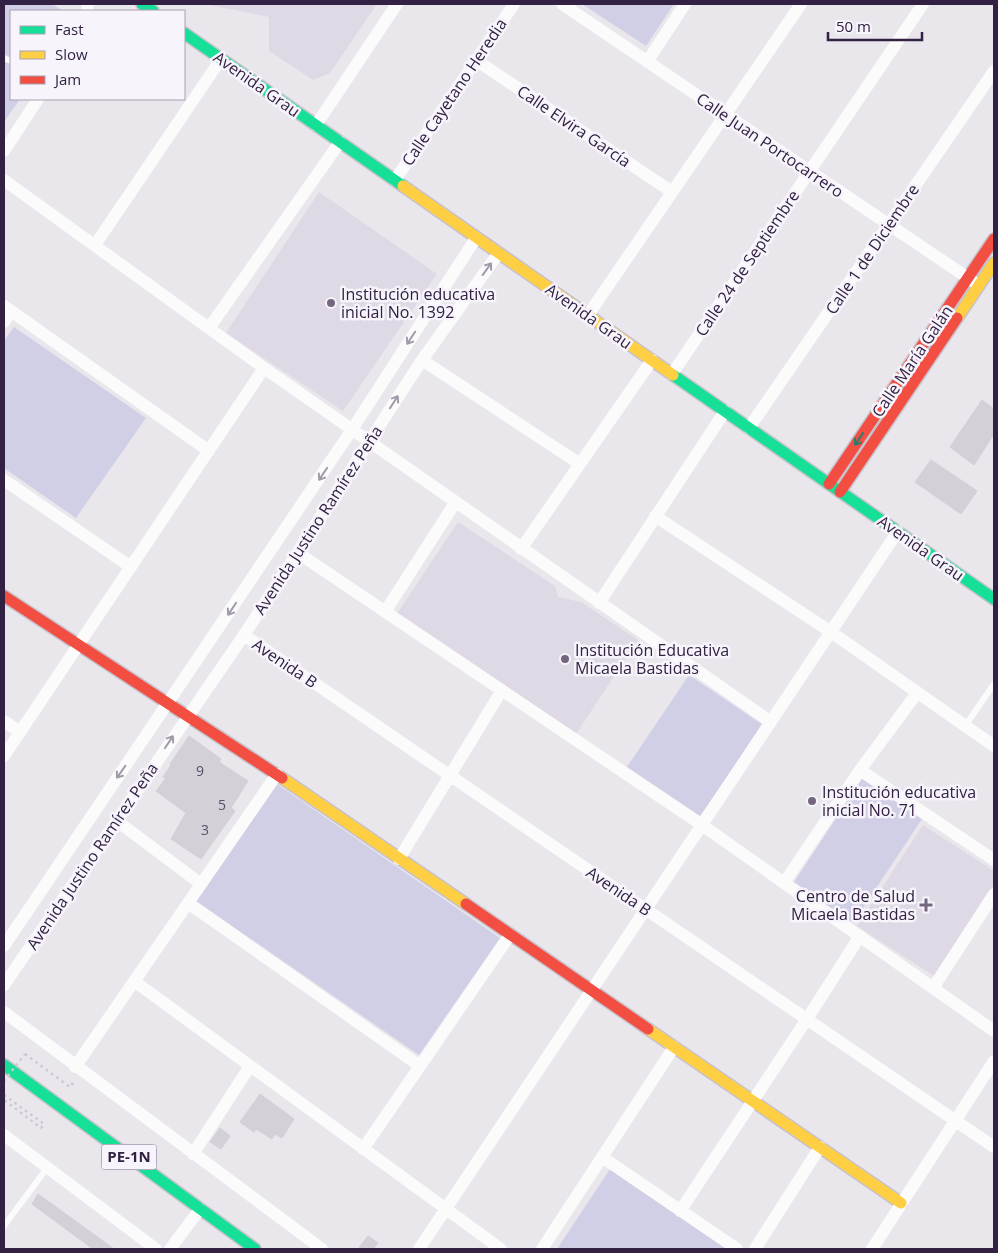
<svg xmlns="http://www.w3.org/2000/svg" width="998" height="1253" font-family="'Open Sans',sans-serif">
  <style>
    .built { fill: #ded9e4 }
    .green { fill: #d1cfe6 }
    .building { fill: #d3d0d7; stroke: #d2cfd5 }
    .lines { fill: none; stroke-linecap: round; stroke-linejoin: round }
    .fast-casing { stroke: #c7c2cc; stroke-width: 14 }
    .slow-casing { stroke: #c7c2cc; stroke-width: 14 }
    .jam-casing { stroke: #c7c2cc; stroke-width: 14 }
    .path { stroke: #cdc8d2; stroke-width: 2.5; stroke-dasharray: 2.5 4; stroke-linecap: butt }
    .lane { stroke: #fcfbfc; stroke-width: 6 }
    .street { stroke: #fcfbfc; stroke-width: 12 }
    .fast { stroke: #16e098; stroke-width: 11 }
    .slow { stroke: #ffcf43; stroke-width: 11 }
    .jam { stroke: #f24e42; stroke-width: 11 }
    .path-bridge { stroke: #cdc8d2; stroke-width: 2.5; stroke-dasharray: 2.5 4; stroke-linecap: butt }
    .oneway { stroke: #a299a9 }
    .oneway2 { stroke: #24806e }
    .poi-dot { fill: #73667e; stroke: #f7f5fb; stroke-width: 2 }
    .labels { text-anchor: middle; stroke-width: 5; stroke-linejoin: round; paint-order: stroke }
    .number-label { font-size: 14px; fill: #5c4e69 }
    .shield { fill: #f7f5fb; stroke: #6e617a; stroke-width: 1 }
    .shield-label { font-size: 15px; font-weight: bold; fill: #332143 }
    .street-label { font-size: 16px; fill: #332143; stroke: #f7f5fb }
    .poi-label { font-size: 16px; fill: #332143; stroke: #f7f5fb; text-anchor: start }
  </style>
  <rect width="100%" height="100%" fill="#e9e7ec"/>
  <!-- built -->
  <path class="built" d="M205,4H377L330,73L313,80L269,51V17Z
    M319,192L437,274L343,411L226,333Z
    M458,522L555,586L558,597L581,602L638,640L576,734L396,615Z
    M923,825L994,871V884L934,976L857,926Z"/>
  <!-- green -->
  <path class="green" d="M4,4H52L63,11H11V99H20L4,122Z
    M582,4H674L646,46Z
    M14,327L146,418L76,518L4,468V341Z
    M689,675L763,725L700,816L627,767Z
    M862,779L922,819L853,923L794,882Z
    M277,784L500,938L419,1055L196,901Z
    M610,1169L733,1249H557Z"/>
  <!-- building -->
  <path class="building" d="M982,400L994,409V434L974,465L950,447Z
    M931,460L977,491L961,514L915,482Z
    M189,736L221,759L219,762L248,781L231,808L235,811L201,859L171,839L186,813L156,791L166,778L163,777L171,765L170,764Z
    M260,1094L294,1119L282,1138L275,1134L272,1139L256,1129L254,1132L240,1122Z
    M220,1128L230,1136L221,1149L210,1142Z
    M38,1194L114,1249H93L32,1204Z
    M368,1236L378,1243L373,1249H358Z"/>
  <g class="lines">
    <!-- fast casing -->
    <g class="fast-casing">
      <path id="fast" d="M142,4L153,11
        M184,33L403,186
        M673,375L994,599
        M4,1065L255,1249"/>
    </g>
    <!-- slow casing -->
    <g class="slow-casing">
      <path id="slow" d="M403,186L673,375
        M957,318L994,263
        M282,778L466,904
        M648,1029L901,1203"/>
    </g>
    <!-- jam casing -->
    <g class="jam-casing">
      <path id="jam" d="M829,484L994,239
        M840,492L957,318
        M4,596L282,778
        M466,904L648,1029"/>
    </g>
    <!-- path -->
    <path class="path" d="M25,1054L70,1087L74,1081
      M4,1095L44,1124L41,1128L4,1100"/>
    <!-- lane -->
    <path class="lane" d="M4,58L11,61
      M965,726L994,684
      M4,1226L47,1168"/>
    <!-- street -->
    <path class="street" d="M562,4L974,282
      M87,11L88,4
      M476,60L672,192
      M647,62L685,4
      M316,125L397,4
      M4,151L38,99
      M4,180L264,368L771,722
      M395,180L514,4
      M95,245L221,59
      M4,306L209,451
      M588,315L801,4
      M4,322L11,311
      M209,328L340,142
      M422,360L580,464
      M672,374L923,4
      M749,428L994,71
      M4,480L131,567
      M655,516L831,632L994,746
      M521,549L652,360
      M298,553L702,825L994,1031
      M599,603L725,411
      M385,612L455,503
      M244,635L994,1147
      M4,721L20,732
      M4,756L264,368
      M860,770L994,860
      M117,821L201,884
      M399,859L502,690
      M784,883L860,770L917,693
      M188,903L420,1066
      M4,946L353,428L476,238
      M134,981L501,1249
      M4,985L244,635L422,360L498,254
      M933,988L994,894
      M4,1012L322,1249
      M75,1067L277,774
      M4,1135L156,1249
      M363,1149L510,935
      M193,1154L250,1066
      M602,1157L737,1249
      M680,1211L807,1019L860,936
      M170,1249L200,1209
      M419,1249L898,531
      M542,1249L674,1047
      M755,1249L820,1147
      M872,1249L994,1061"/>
    <!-- fast -->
    <use href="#fast" class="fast"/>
    <!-- slow -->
    <use href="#slow" class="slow"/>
    <!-- jam -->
    <use href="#jam" class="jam"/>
    <!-- path-bridge -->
    <path class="path-bridge" d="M4,1081L25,1054"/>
  </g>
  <!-- one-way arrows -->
  <defs><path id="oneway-shaft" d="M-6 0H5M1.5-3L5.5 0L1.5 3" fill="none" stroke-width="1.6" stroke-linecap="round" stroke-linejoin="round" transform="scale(1.25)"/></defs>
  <g class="oneway">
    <use href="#oneway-shaft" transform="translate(487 269) rotate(-54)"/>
    <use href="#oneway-shaft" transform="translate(411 338) rotate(123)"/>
    <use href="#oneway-shaft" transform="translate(394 402) rotate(-57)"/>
    <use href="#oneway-shaft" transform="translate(323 474) rotate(124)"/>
    <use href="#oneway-shaft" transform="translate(232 609) rotate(124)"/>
    <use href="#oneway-shaft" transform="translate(169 742) rotate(-56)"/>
    <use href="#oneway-shaft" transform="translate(121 772) rotate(125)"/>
  </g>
  <use class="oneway2" href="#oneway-shaft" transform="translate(859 439) rotate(124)"/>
  <!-- markers -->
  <g class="poi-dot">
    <circle cx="331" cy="303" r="5"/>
    <circle cx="565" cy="659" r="5"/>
    <circle cx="812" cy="801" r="5"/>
    <path d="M923.5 897.5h5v5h5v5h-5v5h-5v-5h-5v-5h5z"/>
  </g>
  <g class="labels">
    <!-- number labels -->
    <g class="number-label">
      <text x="200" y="776">9</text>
      <text x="222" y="810">5</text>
      <text x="205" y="835">3</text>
    </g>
    <!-- shield labels -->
    <rect class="shield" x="101.5" y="1144.5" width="55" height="25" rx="4"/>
    <g class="shield-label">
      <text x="129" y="1162">PE-1N</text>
    </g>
    <!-- street labels -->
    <g class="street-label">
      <text transform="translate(257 84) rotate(35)" y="6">Avenida Grau</text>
      <text transform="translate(454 92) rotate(-56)" y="6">Calle Cayetano Heredia</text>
      <text transform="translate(574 126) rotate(34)" y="6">Calle Elvira García</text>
      <text transform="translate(770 145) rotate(34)" y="6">Calle Juan Portocarrero</text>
      <text transform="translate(872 249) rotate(-56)" y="6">Calle 1 de Diciembre</text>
      <text transform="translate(747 263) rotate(-56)" y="6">Calle 24 de Septiembre</text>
      <text transform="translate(589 316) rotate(35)" y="6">Avenida Grau</text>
      <text transform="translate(912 361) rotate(-56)" y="6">Calle María Galán</text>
      <text transform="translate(318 520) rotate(-57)" y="6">Avenida Justino Ramírez Peña</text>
      <text transform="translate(921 548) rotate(35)" y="6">Avenida Grau</text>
      <text transform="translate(285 663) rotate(34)" y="6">Avenida B</text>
      <text transform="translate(92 856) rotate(-56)" y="6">Avenida Justino Ramírez Peña</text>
      <text transform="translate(619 891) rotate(34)" y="6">Avenida B</text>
    </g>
    <!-- poi labels -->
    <g class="poi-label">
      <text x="341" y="300">Institución educativa<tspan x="341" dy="18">inicial No. 1392</tspan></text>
      <text x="575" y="656">Institución Educativa<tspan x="575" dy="18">Micaela Bastidas</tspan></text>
      <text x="822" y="798">Institución educativa<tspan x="822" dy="18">inicial No. 71</tspan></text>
      <text x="915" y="902" text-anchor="end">Centro de Salud<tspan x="915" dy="18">Micaela Bastidas</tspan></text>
    </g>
  </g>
  <!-- border -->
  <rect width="998" height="1253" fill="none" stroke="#332143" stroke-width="10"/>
  <!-- legend -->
  <rect x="10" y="10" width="175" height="90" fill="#f7f5fb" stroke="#a9a0b1"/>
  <rect x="20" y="26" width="25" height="8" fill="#16e098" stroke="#a9a0b1"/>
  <text x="55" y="35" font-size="15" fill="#332143">Fast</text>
  <rect x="20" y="51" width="25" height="8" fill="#ffcf43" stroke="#a9a0b1"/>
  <text x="55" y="60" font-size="15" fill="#332143">Slow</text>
  <rect x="20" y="76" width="25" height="8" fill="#f24e42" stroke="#a9a0b1"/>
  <text x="55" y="85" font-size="15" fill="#332143">Jam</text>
  <!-- scale -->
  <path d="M828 32v8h94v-8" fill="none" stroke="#332143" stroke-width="2.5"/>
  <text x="836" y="32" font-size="15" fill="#332143" stroke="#f7f5fb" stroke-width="4" paint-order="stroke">50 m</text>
</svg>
